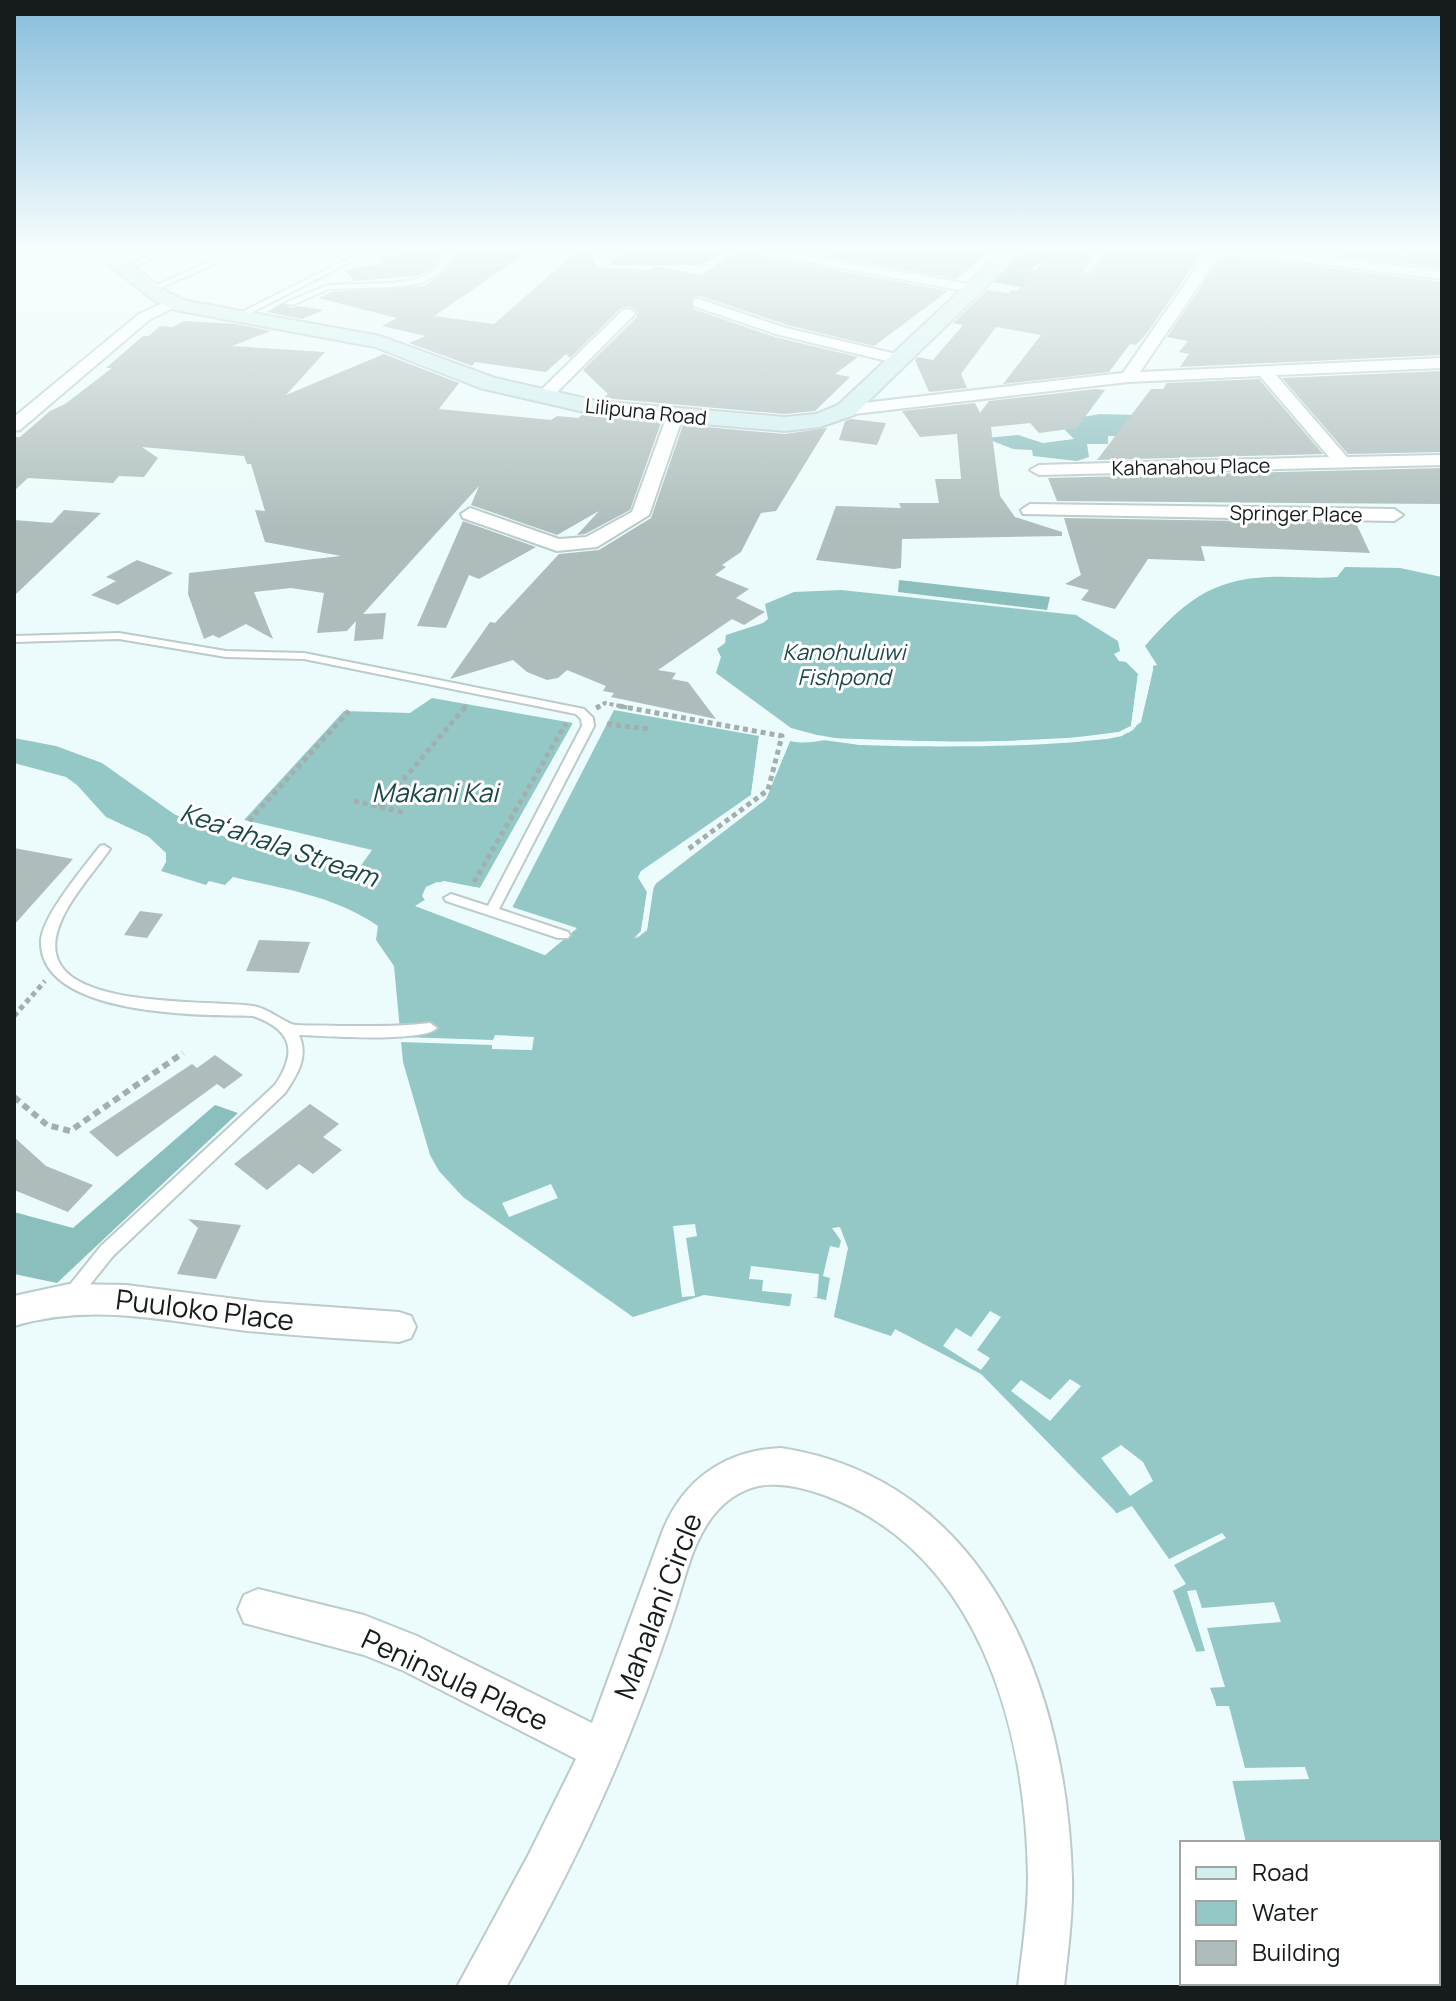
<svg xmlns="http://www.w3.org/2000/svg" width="1456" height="2001" font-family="Manrope,sans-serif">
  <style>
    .forest { fill: #8bbfbd }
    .water { fill: #94c8c7 }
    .pier { fill: #ecfbfb }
    .building { fill: #aebdbc }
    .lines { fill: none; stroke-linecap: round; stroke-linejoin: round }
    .lane-casing { stroke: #bbcaca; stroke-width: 4 }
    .street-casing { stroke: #bbcaca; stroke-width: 4 }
    .secondary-casing { stroke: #bbcaca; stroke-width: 4 }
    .path-far2 { stroke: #a3aeae; stroke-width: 4; stroke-dasharray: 4 3; stroke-linecap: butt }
    .path-far1 { stroke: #a3aeae; stroke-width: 5; stroke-dasharray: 5 4; stroke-linecap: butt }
    .path { stroke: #a3aeae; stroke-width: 6; stroke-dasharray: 7 5; stroke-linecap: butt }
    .lane { fill: #fff; fill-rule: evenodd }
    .street { fill: #fff; fill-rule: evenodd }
    .secondary { fill: #d1efef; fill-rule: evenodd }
    .labels { text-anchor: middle; stroke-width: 6; stroke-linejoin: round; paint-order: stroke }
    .far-street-label { font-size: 20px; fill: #161b1b; stroke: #fff }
    .far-water-label { font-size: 22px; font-style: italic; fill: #194848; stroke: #fff }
    .water-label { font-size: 26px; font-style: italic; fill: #194848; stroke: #fff }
    .near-street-label { font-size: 28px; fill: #161b1b; stroke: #fff }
  </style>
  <rect width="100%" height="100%" fill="#ecfbfb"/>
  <!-- forest -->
  <path class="forest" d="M627,248H736L700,265H608Z
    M1030,248H1057L1031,270L1093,283L1078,298L993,282Z
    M1100,414L1139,415L1135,437L1108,436V444H1087L1089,457L1077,461L1033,456L1032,450L1013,449L985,438L1018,435L1043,443L1074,439L1065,430V420Z
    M899,580L1050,597L1047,610L898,592Z
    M215,1105L238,1113L57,1283L14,1274V1212L73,1228Z"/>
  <!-- water -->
  <path class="water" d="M1345,567L1400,568L1442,577V1987H1258V1983H1438V1843H1246L1215,1701L1174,1593L1114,1510L981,1374L895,1329L891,1336L810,1309L704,1295L633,1317L463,1197L439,1171L430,1155L403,1062L394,966L376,940L378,926C335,896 284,889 233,877L225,885L209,881L206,885L161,871L166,862V853L149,837L106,817L77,785L66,777L14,763V738L56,746L102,763L174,814L219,835L357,871L372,850L244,820L344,711L410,713L432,698L573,723L480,888L444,881L426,887L425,900L416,906L545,955L576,929L512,908L614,710L759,736L751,795L638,877L647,892L641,931L636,939L647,930L654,885L766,799L790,741C804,744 813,742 825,740C837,739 850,744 862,745C900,747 1115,750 1134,729C1143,719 1151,680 1153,666L1157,665L1145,646C1182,604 1210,579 1269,577C1292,576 1315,579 1337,577Z
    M841,590L1076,615L1118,641L1120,651L1114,654L1119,661L1126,662L1138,674L1131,726L1119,732L1054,740L950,742L828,738L791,728L716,673L721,657L717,649L725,643L726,635L763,623L768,619L765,604L794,592Z"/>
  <!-- pier -->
  <path class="pier" d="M1149,666H1153V670L1141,722L1122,736L1107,739L1027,744L860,745L823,740L818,735L846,740L985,742L1087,737L1119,732L1131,726L1138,674L1141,671L1137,720Z
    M573,723L577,724L483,891L438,886L429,890V901L424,905L545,950L569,930L510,912L508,907L600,728L604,729L512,907L577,928L545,955L415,906L425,900L422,896L426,887L437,882L480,888Z
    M759,736H763L754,798L644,874V879L649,885L759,801L767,790L786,741H790L766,799L657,882L652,890L647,930L633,939L641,931L647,892L638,877L641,871L751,795Z
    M495,1035L534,1037L532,1050L492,1049V1045L400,1042L402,1037L493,1040Z
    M551,1184L558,1198L509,1217L502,1203Z
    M695,1224L697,1236L686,1238L695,1296L682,1297L673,1226Z
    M840,1227L848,1248L833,1321L789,1310L792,1294L762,1291L763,1280L749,1279L751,1266L819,1274L817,1297H812L826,1300L830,1278L823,1276L830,1246L839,1248L841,1241L832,1228Z
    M990,1311L1001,1317L977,1350L990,1358L981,1370L943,1346L956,1328L971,1337Z
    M1070,1379L1081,1386L1050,1421L1011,1391L1021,1380L1050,1400Z
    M1121,1445L1143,1462L1153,1481L1130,1496L1101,1458Z
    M1132,1506L1169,1559L1222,1533L1226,1538L1174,1565L1186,1584L1169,1593L1113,1515Z
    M1196,1590L1202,1608L1274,1602L1281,1622L1207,1628L1225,1687L1206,1688L1196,1663L1193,1652L1205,1651L1187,1591Z
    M1212,1706H1229L1245,1768L1305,1767L1309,1779L1231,1781Z"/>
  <!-- building -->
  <path class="building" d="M402,248H449L431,270L416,276L355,281L344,270L384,263L379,259L398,255Z
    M463,248H534L434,316L494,324L580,248H588L597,267L651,270L657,266L700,275L742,248H762L764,257L948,291L874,346L787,325L700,296L692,298L693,309L775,337L858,357L835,374L850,377L815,411L785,414L603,398L608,394L583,370L636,318L638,312L629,306L621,308L570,358L566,354L546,372L475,362L472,366L409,343L426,336L382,326L397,318L318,298L332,292L424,286L439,276Z
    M783,248H995L956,279Z
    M1054,248H1099L1082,268L1084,275L1090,274L1113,248H1206L1147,333L1136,345L1130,344L1109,372L1003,384L1041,335L996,327L961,374L967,388L929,392L915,360L918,357L933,360L963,325L953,323L987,290L1008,293L1012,290L1017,291Z
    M1280,248H1360L1407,255V249L1442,253V268Z
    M1222,255L1442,282V355L1180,367L1189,354L1179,352L1188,341L1167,337Z
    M282,303L291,308L298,306L324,310L302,319L267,312Z
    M184,321L235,324L271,331L232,346L325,352L286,395L384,354L459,383L439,409L551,420L557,416L578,418L582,415L661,423L630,510L585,534L577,535L599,511L557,535L471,505L479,486L363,614L386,613L383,639L354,641L356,621L347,631L317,633L324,593L291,588L254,592L273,639L246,624L219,638L213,635L204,639L188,594L189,573L341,556L265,542L255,510L265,511L251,464H247L244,456L142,447L158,458L144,477L119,476L113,483L28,478L14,491V437H20L50,411L65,404L112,368H106L143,336H149L160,326L172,327Z
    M1442,371V452L1348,454L1282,378Z
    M1259,379L1323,454L1097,460L1151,389H1163L1167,383Z
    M1096,389L1105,390L1077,428L1039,433L1030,423L991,427L1000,496L1015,517L1062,532V536L902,539L901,568L894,569L816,560L836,506L901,508L899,503H939L935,479H961L957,434L920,437L902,411L975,403L980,413L989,401Z
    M851,419L886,423L877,445L839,440L845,421Z
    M683,425L785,434L827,428L776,511L761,513L741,552L722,565L726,567L715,575L749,589L736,598L765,612L744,625L732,619L658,670L676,673L672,679L688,682L716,719L611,697L614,693L603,691L606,686L567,670L558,678L547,680L527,672L513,660L450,679L490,622L495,623L559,554L599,550L651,518Z
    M1442,468V504L1057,501L1048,478Z
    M64,510L101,513L14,596V520L52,523Z
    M1064,518L1356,523L1370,553L1201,546L1205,561L1148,559L1115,609L1081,600L1089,590L1065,584L1081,575Z
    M463,521L536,547L479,579L469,575L446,628L417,626Z
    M137,560L173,573L118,605L91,595L116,581L106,577Z
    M14,848L73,859L14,925Z
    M140,911L163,914L147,938L124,935Z
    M259,940L310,942L299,973L246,971Z
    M215,1055L243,1075L224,1089L217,1084L117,1157L89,1132L192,1064L197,1068Z
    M310,1104L339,1124L323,1137L342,1150L313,1174L299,1164L267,1190L234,1164Z
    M14,1137L46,1166L93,1185L68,1212L14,1190Z
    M188,1219L241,1225L216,1279L177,1274L198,1228Z"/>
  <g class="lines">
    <!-- lane casing -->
    <g class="lane-casing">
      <path id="lane" d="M170,248H179L125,270L119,269Z
        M242,248H251L154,291L147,289Z
        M369,248H378L239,319L232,317Z
        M453,248H460L437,274L422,283L394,287L329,289L292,305L285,303L328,285L394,283L417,279L433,272Z
        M1103,248H1110L1088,272H1084V270Z
        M119,633L226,651L304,653L584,709L593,718L594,726L499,909L568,932L570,935L568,938H558L446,901L444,898L451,894L488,906L582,726L581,719L576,714L304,659L226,657L119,639L14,642V636Z
        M104,845L110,849C92,876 43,925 58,960C77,1008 210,1000 253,1006C269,1008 285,1024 296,1025C310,1026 325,1025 339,1026C370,1026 399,1027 430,1023L437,1028C423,1043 324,1036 299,1035C309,1057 297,1075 285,1093L113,1256L76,1302L70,1304L64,1302L62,1297L64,1292L101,1246L275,1085C298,1051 292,1030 253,1016C201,1015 38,1017 41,940C43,915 84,867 100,846Z"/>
    </g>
    <!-- street casing -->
    <g class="street-casing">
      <path id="street" d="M765,248L975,285L982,289L975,293L770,255L765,254Z
        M1210,248H1254L1442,271V279L1221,252L1140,372L1442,358V368L1276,375L1347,457L1442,455V465L1039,475L1030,470L1039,465L1329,457L1260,376L1128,382L846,415L838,410L846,405L1123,373Z
        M172,299L179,303L177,306L149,320L20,430L14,431V417L139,314Z
        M699,299L786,328L905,356L907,359L899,364L776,334L694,306V300Z
        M628,309L635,313L633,316L549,400H537L535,397L537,394L623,310Z
        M675,411L683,416L649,515L597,547L557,551L463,518L461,514L470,508L559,539L586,537L632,512L667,416Z
        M1030,504L1394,509L1403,515L1394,521L1023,514L1021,510Z
        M69,1284L126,1285L259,1302L399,1312L411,1316L416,1327L411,1338L399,1342C346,1339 292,1336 239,1330C162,1320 90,1303 14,1326V1296Z
        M781,1448C990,1480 1067,1691 1072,1878C1073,1914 1068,1951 1064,1987H1018C1022,1951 1028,1914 1028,1878C1026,1727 979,1552 824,1495C785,1481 749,1477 718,1510C693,1537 686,1576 675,1609C663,1646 650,1682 636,1718C600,1811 555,1900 506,1987H457L529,1854L576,1759L404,1671L364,1655L244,1623L238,1609L244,1595L258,1589L364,1615L417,1636L592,1723L663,1530C684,1479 726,1450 781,1448Z"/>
    </g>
    <!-- secondary casing -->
    <g class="secondary-casing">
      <path id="secondary" d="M87,248H108L169,293L187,301L380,336L495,378L597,401L785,417L816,414L838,405L1006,248H1026L854,415L820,427L785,431L597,415L480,388L375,347L175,310L155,301Z"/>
    </g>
    <!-- path-far2 -->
    <path class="path-far2" d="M464,708L466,705
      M597,708L605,703L630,708"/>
    <!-- path-far1 -->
    <path class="path-far1" d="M619,706L782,736L768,790L687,850
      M596,708L600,706
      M607,724L649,729
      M354,801L406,813
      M380,807L466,706
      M249,821L349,711
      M474,882L566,723
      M14,1016L45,981"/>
    <!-- path -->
    <path class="path" d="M14,1097L47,1125L70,1131L183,1053"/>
    <!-- lane -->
    <use href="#lane" class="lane"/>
    <!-- street -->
    <use href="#street" class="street"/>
    <!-- secondary -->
    <use href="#secondary" class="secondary"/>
  </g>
  <!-- sky -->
  <linearGradient id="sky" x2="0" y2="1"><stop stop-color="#86bcdb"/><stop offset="0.47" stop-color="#f6fdfd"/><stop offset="1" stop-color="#f6fdfd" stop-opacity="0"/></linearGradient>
  <rect width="1456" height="528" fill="url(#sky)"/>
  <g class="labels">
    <!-- far-street labels -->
    <g class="far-street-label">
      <text transform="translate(646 412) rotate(6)" y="7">Lilipuna Road</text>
      <text transform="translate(1191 467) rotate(-1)" y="7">Kahanahou Place</text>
      <text transform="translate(1296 514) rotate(1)" y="7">Springer Place</text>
    </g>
    <!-- far-water labels -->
    <g class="far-water-label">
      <text x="844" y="660">Kanohuluiwi<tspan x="844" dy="25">Fishpond</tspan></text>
    </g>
    <!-- water labels -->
    <g class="water-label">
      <text x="435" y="802">Makani Kai</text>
      <text transform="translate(279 845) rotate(19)" y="9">Keaʻahala Stream</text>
    </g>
    <!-- near-street labels -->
    <g class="near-street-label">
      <text transform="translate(205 1310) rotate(7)" y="10">Puuloko Place</text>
      <text transform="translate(658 1606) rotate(-69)" y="10">Mahalani Circle</text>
      <text transform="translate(455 1680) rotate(25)" y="10">Peninsula Place</text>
    </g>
  </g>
  <!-- border -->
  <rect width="1456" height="2001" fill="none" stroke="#161b1b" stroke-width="32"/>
  <!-- legend -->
  <rect x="1180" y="1841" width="260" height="144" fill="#ffffff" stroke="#a2a4a4" stroke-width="2"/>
  <rect x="1196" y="1867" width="40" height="12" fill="#d1efef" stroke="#a2a4a4" stroke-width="2"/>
  <text x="1252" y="1881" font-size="24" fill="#161b1b">Road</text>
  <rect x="1196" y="1901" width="40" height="24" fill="#94c8c7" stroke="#a2a4a4" stroke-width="2"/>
  <text x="1252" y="1921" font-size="24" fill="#161b1b">Water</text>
  <rect x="1196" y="1941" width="40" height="24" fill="#aebdbc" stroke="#a2a4a4" stroke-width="2"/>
  <text x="1252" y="1961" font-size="24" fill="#161b1b">Building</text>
</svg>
